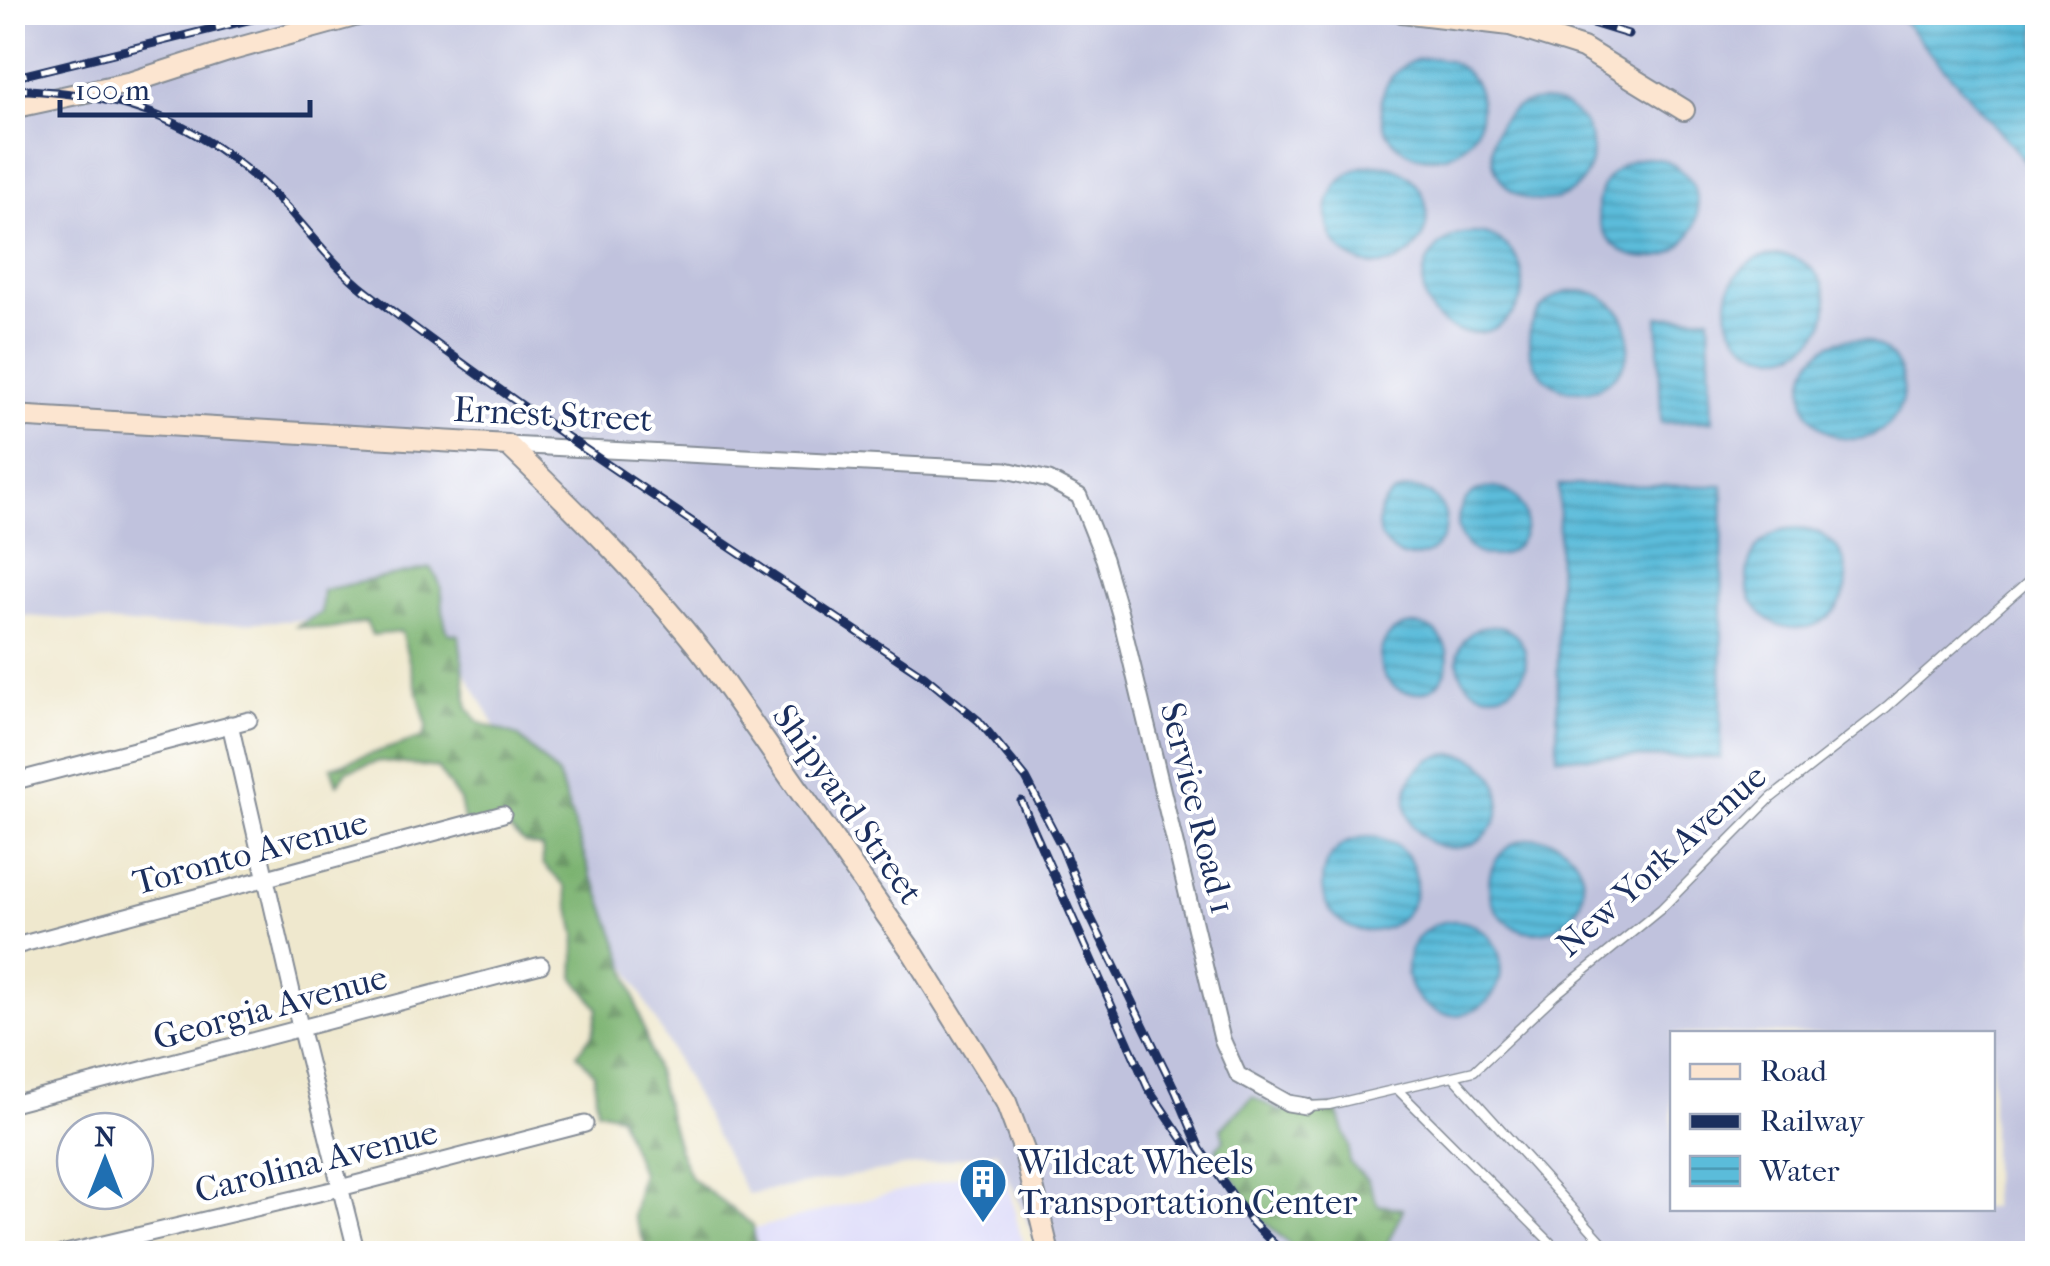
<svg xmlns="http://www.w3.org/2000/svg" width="2050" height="1266" font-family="'IM FELL French Canon',serif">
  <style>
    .built { fill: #d9d7f8 }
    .industrial { fill: #c0c2dd; fill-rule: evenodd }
    .forest { fill: url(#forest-firs); stroke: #4a7066; stroke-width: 2.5 }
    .water { fill: url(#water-rules); stroke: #3b769c; stroke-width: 2.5 }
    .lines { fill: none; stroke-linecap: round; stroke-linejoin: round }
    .lane-casing { stroke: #858c96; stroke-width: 11 }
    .street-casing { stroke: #858c96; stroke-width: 19 }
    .secondary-casing { stroke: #858c96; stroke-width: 24 }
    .lane { stroke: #fff; stroke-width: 8 }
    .street { stroke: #fff; stroke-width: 15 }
    .secondary { stroke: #fce5d0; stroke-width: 20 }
    .rail-casing { stroke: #1b2f5e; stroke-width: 9 }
    .rail { stroke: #fff; stroke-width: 5; stroke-dasharray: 15; stroke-linecap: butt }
    .labels { text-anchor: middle; stroke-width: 8; stroke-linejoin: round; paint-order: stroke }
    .street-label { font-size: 35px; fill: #1b2f5e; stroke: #fff }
    .poi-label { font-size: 35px; fill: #1b2f5e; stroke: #fff; text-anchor: start }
  </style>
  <defs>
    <pattern id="forest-firs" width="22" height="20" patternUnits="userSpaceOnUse" patternTransform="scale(2.5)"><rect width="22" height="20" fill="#7ab26f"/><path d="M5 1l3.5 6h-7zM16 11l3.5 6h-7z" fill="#63915e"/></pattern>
    <pattern id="water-rules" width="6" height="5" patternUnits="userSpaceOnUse" patternTransform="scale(2.5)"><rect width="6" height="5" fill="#5bbcda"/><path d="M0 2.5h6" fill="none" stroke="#4a99b4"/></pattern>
  </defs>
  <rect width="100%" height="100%" fill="#fff"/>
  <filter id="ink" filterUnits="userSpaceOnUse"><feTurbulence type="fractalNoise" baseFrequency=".01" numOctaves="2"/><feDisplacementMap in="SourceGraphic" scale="20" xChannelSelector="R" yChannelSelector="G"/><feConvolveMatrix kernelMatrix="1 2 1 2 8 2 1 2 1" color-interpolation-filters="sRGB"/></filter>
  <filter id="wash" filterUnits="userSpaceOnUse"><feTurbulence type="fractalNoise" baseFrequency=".0048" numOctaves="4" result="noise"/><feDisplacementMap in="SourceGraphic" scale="40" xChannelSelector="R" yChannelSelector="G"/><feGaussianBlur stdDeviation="2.25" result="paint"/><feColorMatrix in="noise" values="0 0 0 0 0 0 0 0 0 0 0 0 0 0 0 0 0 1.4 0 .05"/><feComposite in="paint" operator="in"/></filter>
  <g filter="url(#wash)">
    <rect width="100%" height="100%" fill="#efe8ce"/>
    <!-- built -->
    <path class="built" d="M1003,1164L1025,1253L681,1254L680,1248Z"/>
    <!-- industrial -->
    <path class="industrial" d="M12,13H1896L2028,164L2037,158V1253H1041L997,1151L747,1194L591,898L425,600L357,618L156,626L13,615ZM1672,1034H1992V1208H1672Z"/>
    <!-- forest -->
    <path class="forest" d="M431,568C450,594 437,606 448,633L459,635L468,707L478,722L518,736L558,775L591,877L597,886L623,957L678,1148L691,1178L753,1225L755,1242L764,1253H649L633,1216L641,1173L619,1115L597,1110L594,1073L577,1054L593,1033L598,1008L574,977L576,935L565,887L543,864L542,848L524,843L502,824L466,831L460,801L437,768L380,761L347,771L337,784L331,767L423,737L427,726L401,632L372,635L366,622L331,629L297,626L321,613L323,590Z
      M1253,1097L1279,1111L1336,1107L1349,1146V1162L1367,1180L1378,1205L1403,1209L1383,1253H1299L1255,1213L1216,1149L1224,1140L1221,1128Z"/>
    <!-- water -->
    <path class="water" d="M1896,13H2037V158L2028,164Z
      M1381 108a50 50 0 1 1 100 0a50 50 0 1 1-100 0Z
      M1492 151a50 50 0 1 1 100 0a50 50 0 1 1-100 0Z
      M1598 208a50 50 0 1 1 100 0a50 50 0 1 1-100 0Z
      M1327 215a50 50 0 1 1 100 0a50 50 0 1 1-100 0Z
      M1423 283a50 50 0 1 1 100 0a50 50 0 1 1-100 0Z
      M1727 305a50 50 0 1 1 100 0a50 50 0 1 1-100 0Z
      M1529 341a50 50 0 1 1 100 0a50 50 0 1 1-100 0Z
      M1709,316L1712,421L1661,423L1658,317Z
      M1803 389a50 50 0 1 1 100 0a50 50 0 1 1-100 0Z
      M1559,485L1723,486L1721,758L1557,757Z
      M1458 522a34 34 0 1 1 68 0a34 34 0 1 1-68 0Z
      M1378 523a34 34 0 1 1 68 0a34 34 0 1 1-68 0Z
      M1747 578a50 50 0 1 1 100 0a50 50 0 1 1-100 0Z
      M1380 659a34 34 0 1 1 68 0a34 34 0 1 1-68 0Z
      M1458 660a34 34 0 1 1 68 0a34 34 0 1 1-68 0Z
      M1406 801a47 47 0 1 1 94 0a47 47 0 1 1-94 0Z
      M1322 884a47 47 0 1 1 94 0a47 47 0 1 1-94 0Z
      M1489 885a47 47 0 1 1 94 0a47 47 0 1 1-94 0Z
      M1407 968a47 47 0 1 1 94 0a47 47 0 1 1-94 0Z"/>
  </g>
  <g filter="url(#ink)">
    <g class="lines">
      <!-- lane casing -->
      <g class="lane-casing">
        <path id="lane" d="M1453,1076L1613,1254
          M1398,1090L1562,1254
          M1306,1106L1329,1105L1474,1071L1554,996L1661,909L1771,798L1887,707L2038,573"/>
      </g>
      <!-- street casing -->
      <g class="street-casing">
        <path id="street" d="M508,445L1006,470L1049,480L1079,496L1104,559L1120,614L1222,1039L1238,1075L1288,1103L1306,1106
          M230,724L301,1031L357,1254
          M12,782L249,720
          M12,947L503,814
          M12,1104L541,965
          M61,1254L340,1188L585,1124"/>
      </g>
      <!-- secondary casing -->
      <g class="secondary-casing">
        <path id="secondary" d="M1402,12L1510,25L1583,48L1684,110
          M12,108L132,82L228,51L369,12
          M12,416L508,445C578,513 646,580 706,657L913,953L1006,1102L1025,1153L1049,1254"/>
      </g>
      <!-- lane -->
      <use href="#lane" class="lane"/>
      <!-- street -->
      <use href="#street" class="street"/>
      <!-- secondary -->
      <use href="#secondary" class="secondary"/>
      <!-- rail casing -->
      <g class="rail-casing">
        <path id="rail" d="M1556,12L1628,34
          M12,78L281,12
          M12,89C78,92 137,101 195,134C230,154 261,180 289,210C314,238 337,269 367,292C546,429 737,551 924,676L979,721L1026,778L1063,849L1088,912L1176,1092L1200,1149L1249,1219L1284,1254
          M1021,801L1148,1088L1188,1147"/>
      </g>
      <!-- rail -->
      <use href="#rail" class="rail"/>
    </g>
  </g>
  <!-- icons -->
  <defs>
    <g id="building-pin" transform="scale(2.5)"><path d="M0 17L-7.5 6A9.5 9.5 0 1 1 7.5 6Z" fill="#1f6fb2" stroke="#fff"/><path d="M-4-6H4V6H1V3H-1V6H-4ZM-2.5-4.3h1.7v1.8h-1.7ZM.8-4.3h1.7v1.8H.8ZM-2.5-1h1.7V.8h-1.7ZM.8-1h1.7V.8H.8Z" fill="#fff"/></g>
  </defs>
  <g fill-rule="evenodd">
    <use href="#building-pin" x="983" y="1182"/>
  </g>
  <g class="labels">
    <!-- street labels -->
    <g class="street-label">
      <text transform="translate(553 414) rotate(3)" y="12">Ernest Street</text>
      <text transform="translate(848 804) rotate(55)" y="12">Shipyard Street</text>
      <text transform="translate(1198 808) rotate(76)" y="12">Service Road 1</text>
      <text transform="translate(250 852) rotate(-15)" y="12">Toronto Avenue</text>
      <text transform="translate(1661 860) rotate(-42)" y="12">New York Avenue</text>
      <text transform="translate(270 1007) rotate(-15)" y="12">Georgia Avenue</text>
      <text transform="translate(316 1161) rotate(-14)" y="12">Carolina Avenue</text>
    </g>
    <!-- poi labels -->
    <g class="poi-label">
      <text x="1018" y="1174">Wildcat Wheels<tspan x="1018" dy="40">Transportation Center</tspan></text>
    </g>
  </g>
  <!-- margin -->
  <rect width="2050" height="1266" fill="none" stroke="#fff" stroke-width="50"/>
  <!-- legend -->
  <rect x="1670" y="1031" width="325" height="180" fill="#ffffff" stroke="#a4acbf" stroke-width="2.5"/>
  <rect x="1690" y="1064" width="50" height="15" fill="#fce5d0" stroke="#a4acbf" stroke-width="2.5"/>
  <text x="1760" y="1081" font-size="30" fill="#1b2f5e">Road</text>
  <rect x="1690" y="1114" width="50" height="15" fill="#1b2f5e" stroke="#a4acbf" stroke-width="2.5"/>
  <text x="1760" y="1131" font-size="30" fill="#1b2f5e">Railway</text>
  <rect x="1690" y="1156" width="50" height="30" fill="url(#water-rules)" stroke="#a4acbf" stroke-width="2.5"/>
  <text x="1760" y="1181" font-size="30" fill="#1b2f5e">Water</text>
  <!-- north arrow -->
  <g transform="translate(105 1161)"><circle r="48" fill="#ffffff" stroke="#a4acbf" stroke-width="2.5"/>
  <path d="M0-8L18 38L0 25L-18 38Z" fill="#1f6fb2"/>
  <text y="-15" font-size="28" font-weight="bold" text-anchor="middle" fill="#1b2f5e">N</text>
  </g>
  <!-- scale -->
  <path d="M60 100v15h250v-15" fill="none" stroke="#1b2f5e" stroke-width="5"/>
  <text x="75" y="100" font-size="30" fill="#1b2f5e" stroke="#ffffff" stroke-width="8" paint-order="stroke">100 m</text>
</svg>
